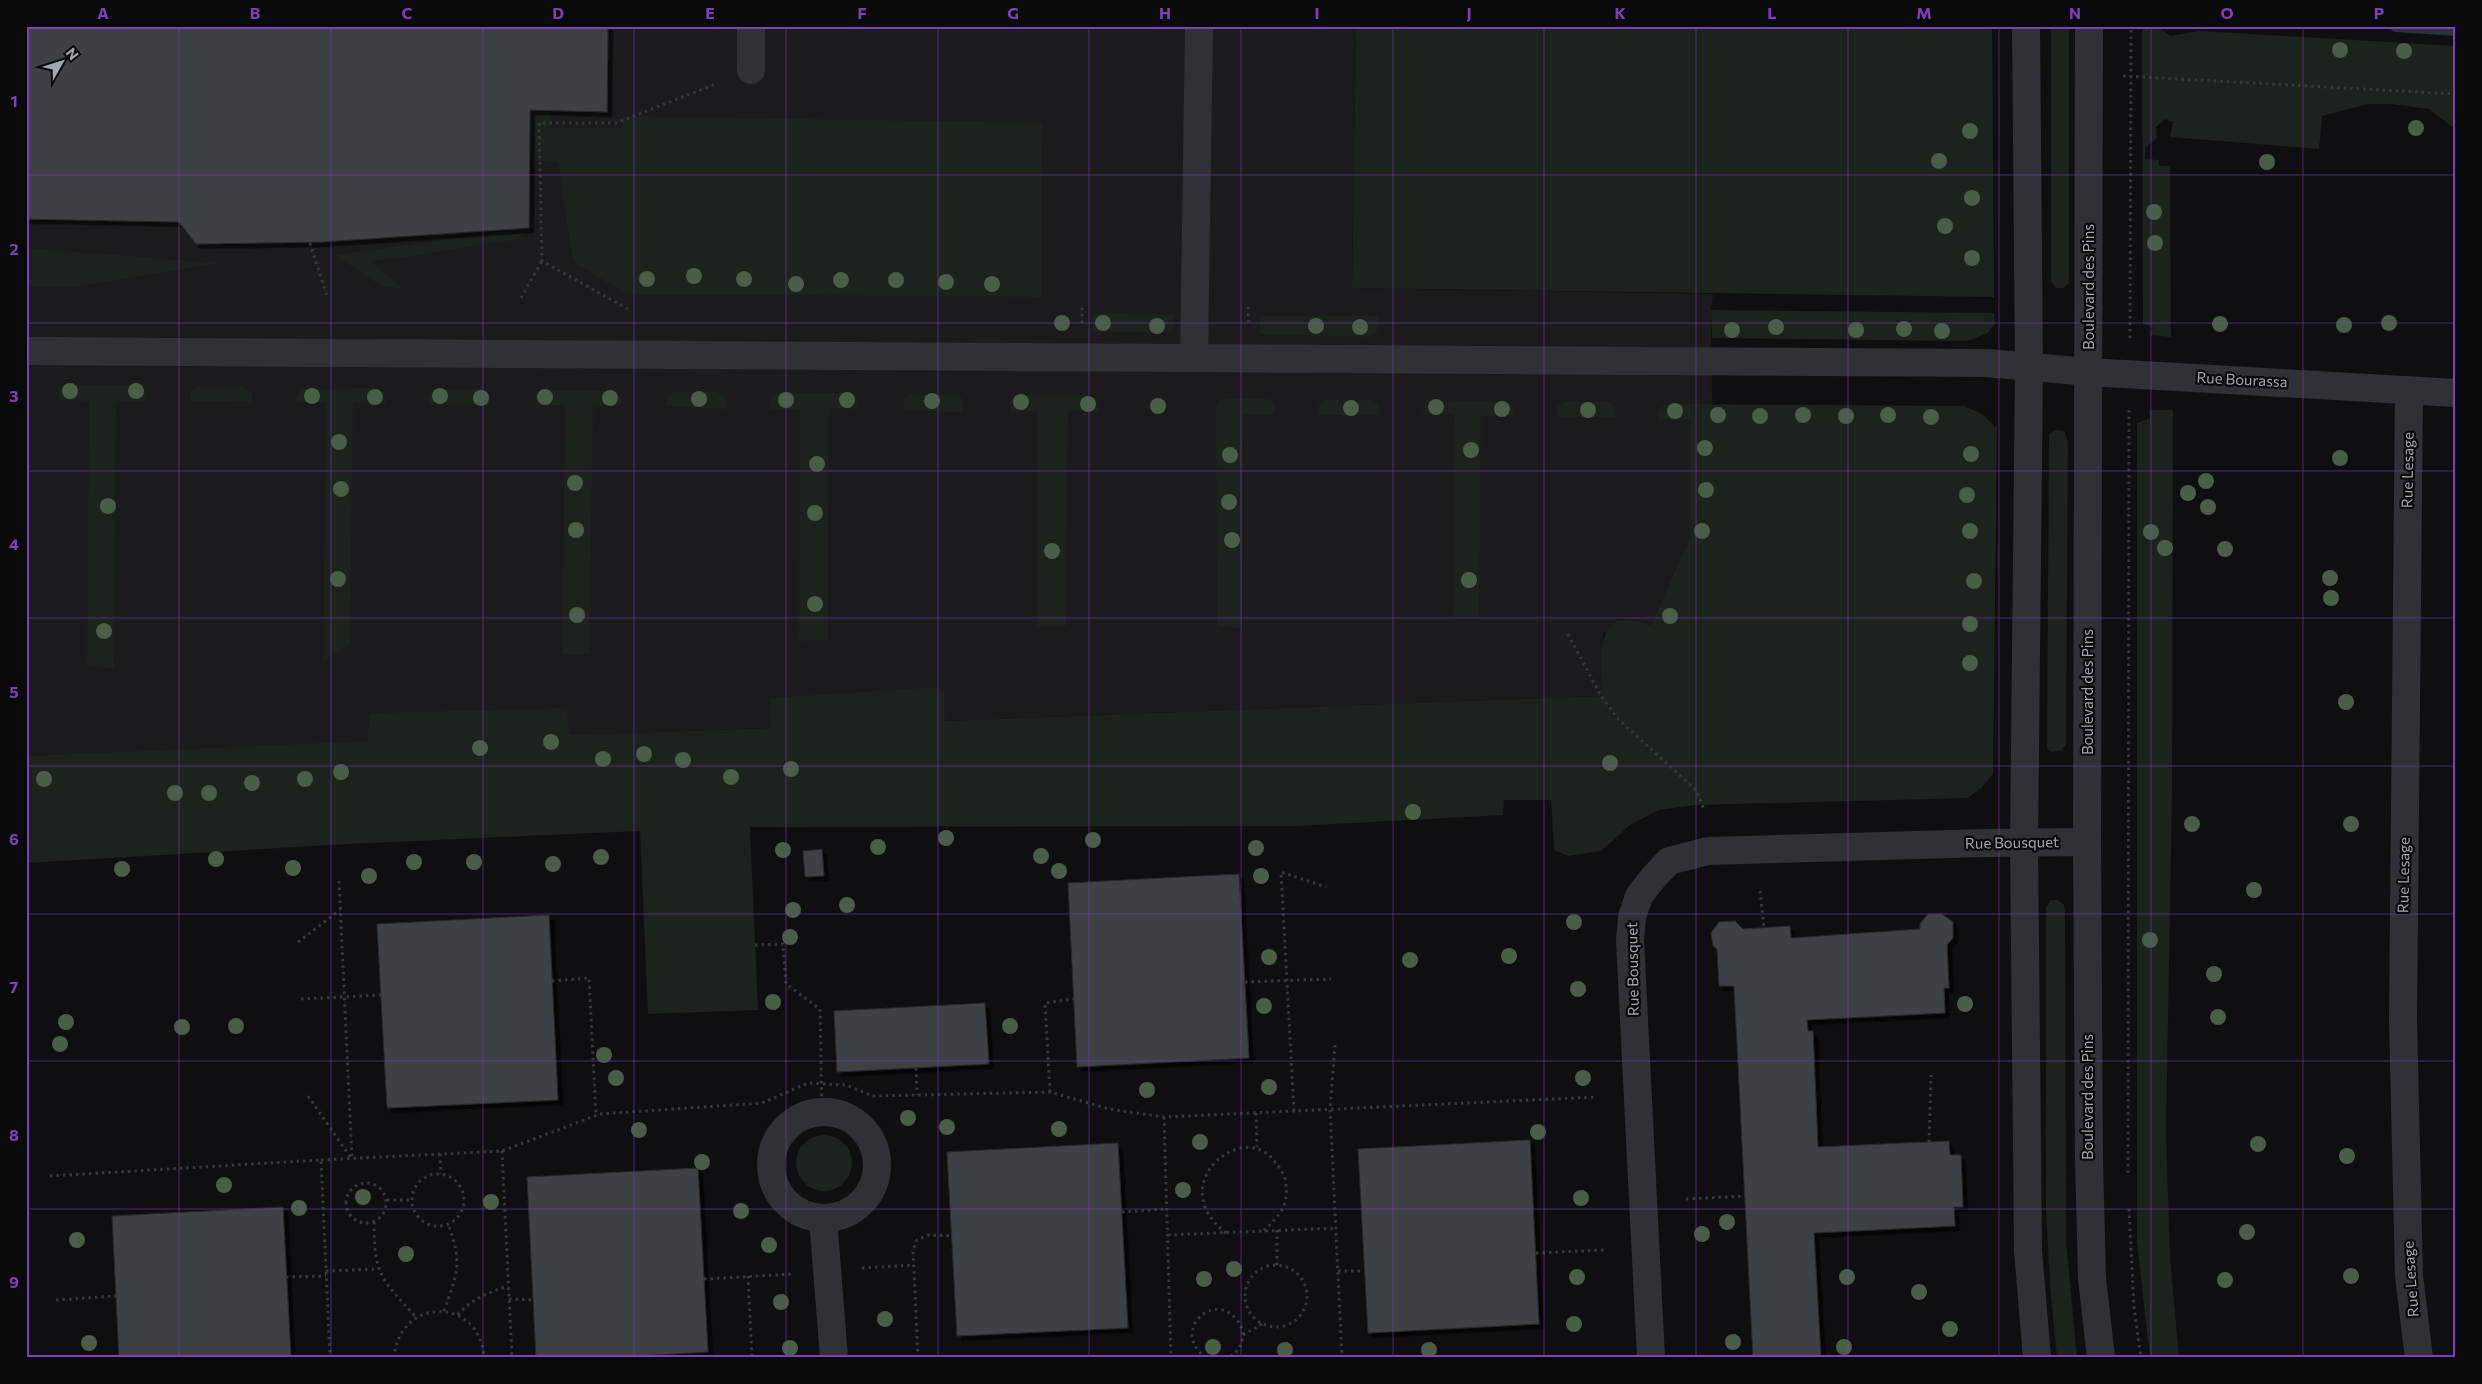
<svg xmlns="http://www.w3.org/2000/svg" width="2482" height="1384" font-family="Commissioner,sans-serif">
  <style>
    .built { fill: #1b1b1d }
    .green { fill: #1b231c }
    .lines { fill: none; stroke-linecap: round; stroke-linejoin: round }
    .stream { stroke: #283339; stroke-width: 12 }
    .building { fill: #3e3f44; stroke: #29292d; filter: url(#shadow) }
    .path { stroke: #36383d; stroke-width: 3; stroke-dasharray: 2.5 4; stroke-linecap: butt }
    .minor { stroke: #303136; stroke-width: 28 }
    .tree { fill: #485e47 }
    .grid { fill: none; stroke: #803ebd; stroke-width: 1; stroke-opacity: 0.55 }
    .labels { text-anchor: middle; stroke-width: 4.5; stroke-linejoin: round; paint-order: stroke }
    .street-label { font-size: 15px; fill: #9fa7b2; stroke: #0a0a0b }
    .neatline { fill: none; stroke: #803ebd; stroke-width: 2 }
    .grid-label { font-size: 16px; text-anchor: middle; font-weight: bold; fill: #803ebd }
  </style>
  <defs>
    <filter id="shadow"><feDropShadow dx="4.5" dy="4.5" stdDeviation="0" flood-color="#0009"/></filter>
  </defs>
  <rect width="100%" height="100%" fill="#0f0f11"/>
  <!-- built -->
  <path class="built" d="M26,26H1356L1352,288L1713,294L1711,310L1712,404L1690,418V536L1651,625L1624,620L1603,634L1601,696L26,756Z"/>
  <!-- green -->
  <path class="green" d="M1356,26H1992L1994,297L1352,288Z
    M2051,26H2069V283L2064,288H2056L2051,282Z
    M2142,26H2158L2170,36L2200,31L2456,46V130L2429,109L2391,104H2368L2322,116L2319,149L2170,137L2173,122L2165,119L2156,127L2157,138L2145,148V159L2159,160V166H2170L2171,337L2150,335L2153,327L2143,324Z
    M530,110L550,111V128H621L623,116L1042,123L1041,297L627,294L573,262L558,163L530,160Z
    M529,228L520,239L372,262L402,288L383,287L335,255Z
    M26,248L217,263L82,286H26Z
    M1711,310L1994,313L1995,323L1988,333L1968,341L1712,338Z
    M1093,313L1174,315L1172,329L1165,332H1093Z
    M1260,316H1378L1377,333L1368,337L1260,334Z
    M64,385L140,386L146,393L148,401H116L114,668L87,667L89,401L58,400L59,390Z
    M244,386L252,393V402L191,401V391L198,387Z
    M376,388L384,396L386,404L353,403L350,644L323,661L326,402H296L297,394L303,389Z
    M482,389L489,394L490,405H429L428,395L434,390Z
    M542,391H610L620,396L622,405L593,406L589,654L562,655L565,405H535L536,395Z
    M673,392H717L726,398L728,409L665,406L667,397Z
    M779,393H849L858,399V409L829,408L828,640L799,641L800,409H770L772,396Z
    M957,394L963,400V412L904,411V399L909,395Z
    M1016,395H1088L1096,402L1099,412L1068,411L1066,626L1037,627V411L1010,412L1011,399Z
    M1224,398L1268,399L1274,403L1275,414H1243L1242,628L1217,627L1216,412L1217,403Z
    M1325,400H1371L1377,403L1381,415H1318L1319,404Z
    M1434,400L1505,402L1512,407L1514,415L1481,416L1479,618L1453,617L1454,414L1422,415L1425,407Z
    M1564,402H1609L1615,407L1616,417H1557V407Z
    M1689,404L1964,406L1982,414L1997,428L1993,774L1981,788L1968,798L1696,805L1659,810L1630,825L1601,851L1568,856L1554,850L1551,800H1504L1503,815L1297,826L750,827L758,1010L648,1014L640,831L347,844L26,863V756L367,741L370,713L567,708L569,735L771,728L770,698L939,687L944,691L945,721L1601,696C1603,675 1593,622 1624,620C1632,619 1643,624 1651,625L1690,536V419L1658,420V411L1664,405Z
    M2149,410H2173L2172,793L2166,1133L2170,1256L2179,1358H2150L2137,1242V423L2150,418Z
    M2055,430L2064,431L2068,442L2066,744L2062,750L2051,752L2047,748L2049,434Z
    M2051,900H2058L2064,905L2065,912L2066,1241L2077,1358H2057L2050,1285L2046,1210V907Z
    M796 1163a28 28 0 1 1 56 0a28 28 0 1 1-56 0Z"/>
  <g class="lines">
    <!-- stream -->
    <path class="stream" d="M2396,26L2456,30"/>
  </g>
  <!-- building -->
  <path class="building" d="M26,26H608L607,112L530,110L529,228L322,242L196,244L179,222L26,219Z
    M822,849L824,876L805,877L803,851Z
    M1239,874L1249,1058L1077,1067L1068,883Z
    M1928,914H1942L1953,922V938L1947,945L1949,988H1944L1945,1013L1807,1020L1808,1031H1813L1818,1147L1949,1141L1950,1155H1961L1963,1207H1954L1955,1226L1814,1233L1821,1358H1753L1734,986H1719L1717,949L1713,946L1711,933L1719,922L1735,921L1743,929L1790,926L1791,938L1920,929V924Z
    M549,915L558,1100L387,1108L377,924Z
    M985,1003L989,1064L837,1072L834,1011Z
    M1530,1140L1539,1324L1368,1333L1358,1149Z
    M1118,1143L1128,1328L957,1336L947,1152Z
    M698,1168L708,1352L601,1358H536L527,1177Z
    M283,1207L291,1358H119L112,1216Z"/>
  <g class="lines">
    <!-- path -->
    <path class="path" d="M2123,76L2456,94
      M310,243L327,296
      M521,298L542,261
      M1248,307L1249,324
      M628,309L542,261L539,123H616L718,83
      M1082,323V306
      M2130,338L2131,26
      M1568,634L1601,696L1619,720L1697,791L1704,810
      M339,881L352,1159
      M1760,891L1764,927
      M298,942L340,910
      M755,945L783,944L786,984L820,1009L822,1113
      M552,981L589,978L596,1116
      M1245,982L1331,979
      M301,999L381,995
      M1335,1045L1330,1109L1342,1358
      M916,1068L917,1095
      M1050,1092L1045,1003L1074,999
      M308,1096L351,1158
      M1294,1111L1281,872L1326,887
      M1256,1113L1257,1147
      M1164,1117L1171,1358
      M1929,1142L1931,1075
      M502,1151L512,1358
      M440,1154L441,1174
      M321,1160L502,1151L600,1114L762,1103L808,1083L846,1085L873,1096L1050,1092L1109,1109L1164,1117L1596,1097
      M2128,1173L2129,409
      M412 1200a26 26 0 1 1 52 0a26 26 0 1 1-52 0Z
      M50,1176L321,1160L330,1358
      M346 1203a20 20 0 1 1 40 0a20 20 0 1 1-40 0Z
      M1686,1199L1745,1196
      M387,1200H412
      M2129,1209L2134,1308L2141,1358
      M1122,1212L1167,1209
      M374,1222C374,1275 381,1279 416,1317
      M1277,1230V1265
      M1226,1233C1162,1184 1244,1118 1275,1162C1279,1167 1283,1173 1285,1179C1290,1204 1281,1215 1263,1231
      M1168,1235L1336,1228
      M1536,1253L1604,1250
      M1245 1296a31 31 0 1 1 62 0a31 31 0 1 1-62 0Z
      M862,1268L914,1265
      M326,1271L378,1269
      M1338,1271H1364
      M748,1276L752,1358
      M286,1277L326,1276
      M704,1279L792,1274
      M509,1299L533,1300
      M56,1300L116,1296
      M444,1311C457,1273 463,1264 448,1224
      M458,1315C472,1298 488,1293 508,1286
      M1243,1335L1262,1324
      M394,1358C399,1296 480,1296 484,1358
      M918,1358L913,1250L917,1240L928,1235L952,1236
      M1206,1358C1170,1331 1213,1291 1236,1319C1240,1323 1243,1330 1243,1336C1242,1346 1236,1354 1228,1358"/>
    <!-- minor -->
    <path class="minor" d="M2026,26L2029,367L2024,843L2028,1250L2037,1358
      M2089,26L2087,842L2089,1159L2092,1278L2101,1358
      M751,70V26
      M26,351L1987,363L2089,372L2456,393
      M1194,358L1199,26
      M2409,391L2403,1019L2409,1276L2419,1358
      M771 1165a53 53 0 1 1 106 0a53 53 0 1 1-106 0Z
      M823,1218L834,1358
      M1651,1358L1630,940L1632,917L1639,896L1653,878L1669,861L1708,851L1985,843L2087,842"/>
  </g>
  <!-- trees -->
  <g class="tree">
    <circle cx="2340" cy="50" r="8"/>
    <circle cx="2404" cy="51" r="8"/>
    <circle cx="2416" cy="128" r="8"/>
    <circle cx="1970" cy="131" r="8"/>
    <circle cx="1939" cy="161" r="8"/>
    <circle cx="2267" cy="162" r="8"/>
    <circle cx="1972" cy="198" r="8"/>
    <circle cx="2154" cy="212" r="8"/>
    <circle cx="1945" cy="226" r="8"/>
    <circle cx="2155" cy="243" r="8"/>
    <circle cx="1972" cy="258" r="8"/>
    <circle cx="694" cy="276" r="8"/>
    <circle cx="647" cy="279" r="8"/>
    <circle cx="744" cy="279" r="8"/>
    <circle cx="841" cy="280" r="8"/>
    <circle cx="896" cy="280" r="8"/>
    <circle cx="946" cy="282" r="8"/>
    <circle cx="796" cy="284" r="8"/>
    <circle cx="992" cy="284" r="8"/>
    <circle cx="1062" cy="323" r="8"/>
    <circle cx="1103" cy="323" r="8"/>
    <circle cx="2389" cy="323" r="8"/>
    <circle cx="2220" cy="324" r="8"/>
    <circle cx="2344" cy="325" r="8"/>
    <circle cx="1157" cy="326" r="8"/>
    <circle cx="1316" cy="326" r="8"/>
    <circle cx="1360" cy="327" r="8"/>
    <circle cx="1776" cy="327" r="8"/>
    <circle cx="1904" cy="329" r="8"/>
    <circle cx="1732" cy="330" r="8"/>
    <circle cx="1856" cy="330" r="8"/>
    <circle cx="1942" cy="331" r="8"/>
    <circle cx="70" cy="391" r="8"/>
    <circle cx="136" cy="391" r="8"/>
    <circle cx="312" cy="396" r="8"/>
    <circle cx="440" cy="396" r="8"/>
    <circle cx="375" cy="397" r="8"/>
    <circle cx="545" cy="397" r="8"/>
    <circle cx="481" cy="398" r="8"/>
    <circle cx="610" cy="398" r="8"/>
    <circle cx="699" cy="399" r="8"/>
    <circle cx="786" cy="400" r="8"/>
    <circle cx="847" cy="400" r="8"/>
    <circle cx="932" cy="401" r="8"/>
    <circle cx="1021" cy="402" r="8"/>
    <circle cx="1088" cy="404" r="8"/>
    <circle cx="1158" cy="406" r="8"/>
    <circle cx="1436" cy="407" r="8"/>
    <circle cx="1351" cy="408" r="8"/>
    <circle cx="1502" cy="409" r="8"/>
    <circle cx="1588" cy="410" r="8"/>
    <circle cx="1675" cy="411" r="8"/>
    <circle cx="1718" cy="415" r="8"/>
    <circle cx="1803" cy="415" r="8"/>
    <circle cx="1888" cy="415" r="8"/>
    <circle cx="1760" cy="416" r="8"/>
    <circle cx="1846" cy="416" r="8"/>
    <circle cx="1931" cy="417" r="8"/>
    <circle cx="339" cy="442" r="8"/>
    <circle cx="1705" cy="448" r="8"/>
    <circle cx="1471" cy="450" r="8"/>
    <circle cx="1971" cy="454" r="8"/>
    <circle cx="1230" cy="455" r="8"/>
    <circle cx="2340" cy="458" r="8"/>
    <circle cx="817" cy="464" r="8"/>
    <circle cx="2206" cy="481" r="8"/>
    <circle cx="575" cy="483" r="8"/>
    <circle cx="341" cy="489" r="8"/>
    <circle cx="1706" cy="490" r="8"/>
    <circle cx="2188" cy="493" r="8"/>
    <circle cx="1967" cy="495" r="8"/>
    <circle cx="1229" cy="502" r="8"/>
    <circle cx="108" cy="506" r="8"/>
    <circle cx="2208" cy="507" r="8"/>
    <circle cx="815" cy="513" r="8"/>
    <circle cx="576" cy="530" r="8"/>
    <circle cx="1702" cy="531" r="8"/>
    <circle cx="1970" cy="531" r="8"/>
    <circle cx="2151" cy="532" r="8"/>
    <circle cx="1232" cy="540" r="8"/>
    <circle cx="2165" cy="548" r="8"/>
    <circle cx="2225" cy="549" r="8"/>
    <circle cx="1052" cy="551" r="8"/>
    <circle cx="2330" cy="578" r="8"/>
    <circle cx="338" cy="579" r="8"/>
    <circle cx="1469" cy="580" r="8"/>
    <circle cx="1974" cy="581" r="8"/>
    <circle cx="2331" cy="598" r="8"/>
    <circle cx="815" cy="604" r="8"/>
    <circle cx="577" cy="615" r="8"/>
    <circle cx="1670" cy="616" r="8"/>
    <circle cx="1970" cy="624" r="8"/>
    <circle cx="104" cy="631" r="8"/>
    <circle cx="1970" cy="663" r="8"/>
    <circle cx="2346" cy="702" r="8"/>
    <circle cx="551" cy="742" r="8"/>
    <circle cx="480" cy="748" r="8"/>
    <circle cx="644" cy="754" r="8"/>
    <circle cx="603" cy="759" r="8"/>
    <circle cx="683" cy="760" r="8"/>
    <circle cx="1610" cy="763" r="8"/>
    <circle cx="791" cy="769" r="8"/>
    <circle cx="341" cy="772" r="8"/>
    <circle cx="731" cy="777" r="8"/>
    <circle cx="44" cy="779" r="8"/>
    <circle cx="305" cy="779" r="8"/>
    <circle cx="252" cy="783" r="8"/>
    <circle cx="175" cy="793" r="8"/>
    <circle cx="209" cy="793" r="8"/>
    <circle cx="1413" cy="812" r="8"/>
    <circle cx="2192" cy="824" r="8"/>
    <circle cx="2351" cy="824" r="8"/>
    <circle cx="946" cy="838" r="8"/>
    <circle cx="1093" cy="840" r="8"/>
    <circle cx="878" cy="847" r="8"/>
    <circle cx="1256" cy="848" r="8"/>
    <circle cx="783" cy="850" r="8"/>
    <circle cx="1041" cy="856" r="8"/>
    <circle cx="601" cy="857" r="8"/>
    <circle cx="216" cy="859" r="8"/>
    <circle cx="414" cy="862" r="8"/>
    <circle cx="474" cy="862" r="8"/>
    <circle cx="553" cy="864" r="8"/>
    <circle cx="293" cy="868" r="8"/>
    <circle cx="122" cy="869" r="8"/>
    <circle cx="1059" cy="871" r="8"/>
    <circle cx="369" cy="876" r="8"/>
    <circle cx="1261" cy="876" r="8"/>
    <circle cx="2254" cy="890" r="8"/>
    <circle cx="847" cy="905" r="8"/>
    <circle cx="793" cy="910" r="8"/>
    <circle cx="1574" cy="922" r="8"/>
    <circle cx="790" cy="937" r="8"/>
    <circle cx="2150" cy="940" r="8"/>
    <circle cx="1509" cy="956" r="8"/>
    <circle cx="1269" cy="957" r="8"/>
    <circle cx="1410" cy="960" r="8"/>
    <circle cx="2214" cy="974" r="8"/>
    <circle cx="1578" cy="989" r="8"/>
    <circle cx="773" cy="1002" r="8"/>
    <circle cx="1965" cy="1004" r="8"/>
    <circle cx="1264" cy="1006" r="8"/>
    <circle cx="2218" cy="1017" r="8"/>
    <circle cx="66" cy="1022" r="8"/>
    <circle cx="236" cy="1026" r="8"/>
    <circle cx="1010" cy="1026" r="8"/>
    <circle cx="182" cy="1027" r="8"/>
    <circle cx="60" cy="1044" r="8"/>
    <circle cx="604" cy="1055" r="8"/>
    <circle cx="616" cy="1078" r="8"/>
    <circle cx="1583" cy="1078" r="8"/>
    <circle cx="1269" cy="1087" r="8"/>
    <circle cx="1147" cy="1090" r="8"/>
    <circle cx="908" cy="1118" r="8"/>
    <circle cx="947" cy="1127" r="8"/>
    <circle cx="1059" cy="1129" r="8"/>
    <circle cx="639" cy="1130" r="8"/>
    <circle cx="1538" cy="1132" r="8"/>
    <circle cx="1200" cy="1142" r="8"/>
    <circle cx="2258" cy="1144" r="8"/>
    <circle cx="2347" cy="1156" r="8"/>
    <circle cx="702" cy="1162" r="8"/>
    <circle cx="224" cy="1185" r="8"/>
    <circle cx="1183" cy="1190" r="8"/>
    <circle cx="363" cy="1197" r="8"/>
    <circle cx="1581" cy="1198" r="8"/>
    <circle cx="491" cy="1202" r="8"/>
    <circle cx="299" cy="1208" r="8"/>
    <circle cx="741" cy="1211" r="8"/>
    <circle cx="1727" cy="1222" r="8"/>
    <circle cx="2247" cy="1232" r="8"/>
    <circle cx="1702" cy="1234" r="8"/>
    <circle cx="77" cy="1240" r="8"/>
    <circle cx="769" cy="1245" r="8"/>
    <circle cx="406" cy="1254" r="8"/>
    <circle cx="1234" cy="1269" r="8"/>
    <circle cx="2351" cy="1276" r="8"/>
    <circle cx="1577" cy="1277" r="8"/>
    <circle cx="1847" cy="1277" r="8"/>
    <circle cx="1204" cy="1279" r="8"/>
    <circle cx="2225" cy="1280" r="8"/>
    <circle cx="1919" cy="1292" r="8"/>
    <circle cx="781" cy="1302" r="8"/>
    <circle cx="885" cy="1319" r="8"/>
    <circle cx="1574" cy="1324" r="8"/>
    <circle cx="1950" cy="1329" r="8"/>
    <circle cx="1733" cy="1342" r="8"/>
    <circle cx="89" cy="1343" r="8"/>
    <circle cx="1213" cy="1347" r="8"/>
    <circle cx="1844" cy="1347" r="8"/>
    <circle cx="790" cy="1348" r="8"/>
    <circle cx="1285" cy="1350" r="8"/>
    <circle cx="1429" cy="1350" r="8"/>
  </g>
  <!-- grid -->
  <path class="grid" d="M179,26V1358M331,26V1358M483,26V1358M634,26V1358M786,26V1358M938,26V1358M1089,26V1358M1241,26V1358M1393,26V1358M1544,26V1358M1696,26V1358M1848,26V1358M1999,26V1358M2151,26V1358M2303,26V1358M26,175H2456M26,323H2456M26,471H2456M26,618H2456M26,766H2456M26,914H2456M26,1061H2456M26,1209H2456"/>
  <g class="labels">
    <!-- street labels -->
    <g class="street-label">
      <text transform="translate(2089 287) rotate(-90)" y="5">Boulevard des Pins</text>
      <text transform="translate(2242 380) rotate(3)" y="5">Rue Bourassa</text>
      <text transform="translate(2408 470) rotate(-89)" y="5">Rue Lesage</text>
      <text transform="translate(2088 692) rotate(-90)" y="5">Boulevard des Pins</text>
      <text transform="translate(2012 843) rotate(-1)" y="5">Rue Bousquet</text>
      <text transform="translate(2404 875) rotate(-89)" y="5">Rue Lesage</text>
      <text transform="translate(1633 969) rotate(-91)" y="5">Rue Bousquet</text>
      <text transform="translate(2088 1097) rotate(-90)" y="5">Boulevard des Pins</text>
      <text transform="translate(2411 1279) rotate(-94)" y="5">Rue Lesage</text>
    </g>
  </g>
  <!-- border -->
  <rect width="2482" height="1384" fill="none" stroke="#0a0a0b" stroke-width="55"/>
  <!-- north arrow -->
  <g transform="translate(62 62) rotate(51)" stroke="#0a0a0b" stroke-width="4" paint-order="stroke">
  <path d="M0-4L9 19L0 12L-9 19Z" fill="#9fa7b2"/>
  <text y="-8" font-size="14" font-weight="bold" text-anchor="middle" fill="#9fa7b2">N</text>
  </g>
  <rect x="28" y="28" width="2426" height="1328" class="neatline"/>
  <g class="grid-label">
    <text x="103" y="19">A</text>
    <text x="255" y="19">B</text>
    <text x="407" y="19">C</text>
    <text x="558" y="19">D</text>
    <text x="710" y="19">E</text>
    <text x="862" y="19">F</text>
    <text x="1013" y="19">G</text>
    <text x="1165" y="19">H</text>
    <text x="1317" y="19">I</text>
    <text x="1469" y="19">J</text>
    <text x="1620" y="19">K</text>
    <text x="1772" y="19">L</text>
    <text x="1924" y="19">M</text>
    <text x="2075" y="19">N</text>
    <text x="2227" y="19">O</text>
    <text x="2379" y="19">P</text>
    <text x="14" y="107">1</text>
    <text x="14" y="255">2</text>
    <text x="14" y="402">3</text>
    <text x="14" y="550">4</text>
    <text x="14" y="698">5</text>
    <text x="14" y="845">6</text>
    <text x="14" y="993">7</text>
    <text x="14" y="1141">8</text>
    <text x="14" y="1288">9</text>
  </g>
</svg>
